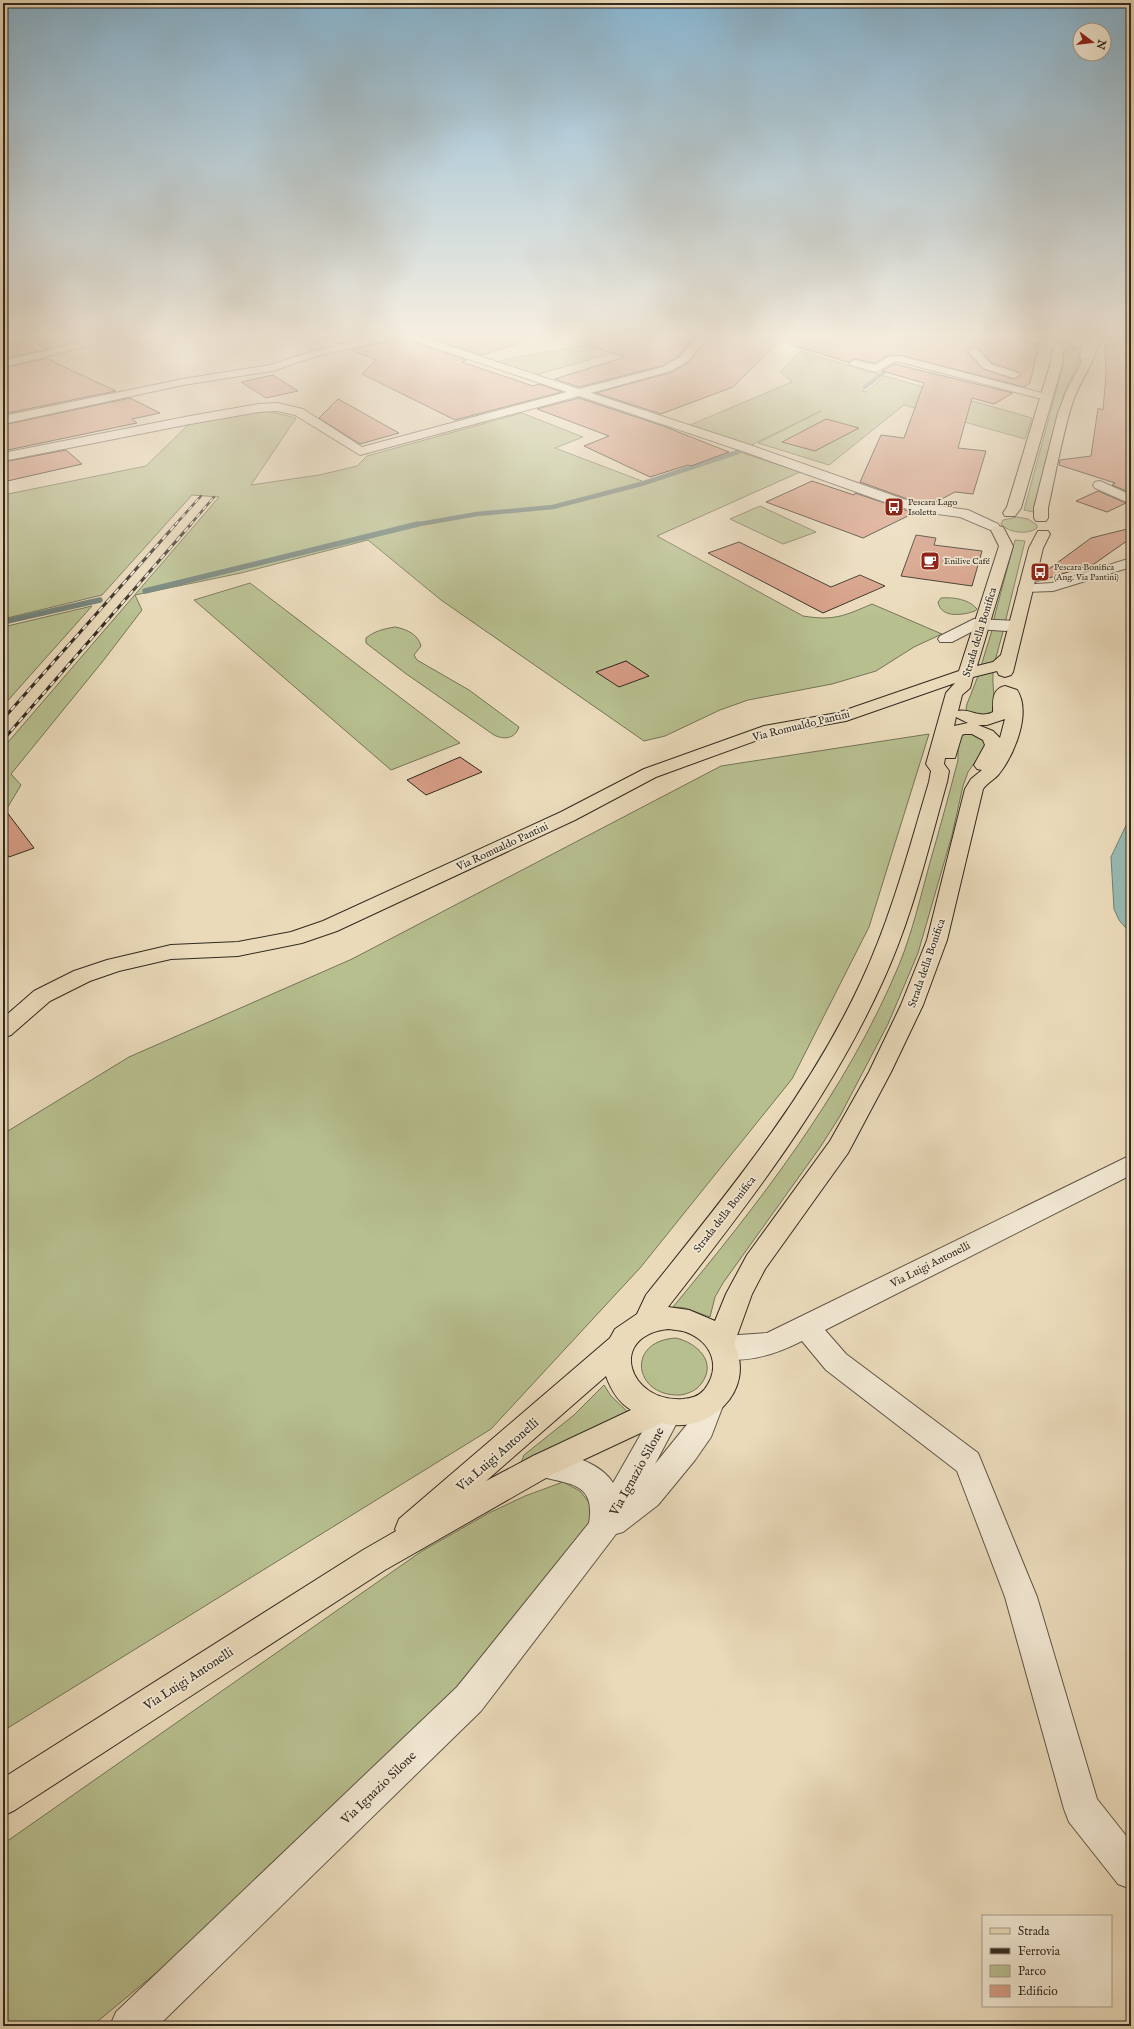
<svg xmlns="http://www.w3.org/2000/svg" width="1134" height="2029" font-family="'IM FELL English',serif">
  <style>
    .green { fill: #b7bf8f; stroke: #747458; fill-rule: evenodd }
    .water { fill: #98bab2; stroke: #6f8078 }
    .lines { fill: none; stroke-linecap: round; stroke-linejoin: round }
    .stream-far1 { stroke: #6f8078; stroke-width: 4.5 }
    .stream { stroke: #6f8078; stroke-width: 5.5 }
    .building { fill: #d59c84; stroke: #322a20; fill-rule: evenodd }
    .minor-casing { stroke: #605646; stroke-width: 2 }
    .major-casing { stroke: #322a20; stroke-width: 2 }
    .minor { fill: #f1e7d2; fill-rule: evenodd }
    .major { fill: #eadaba; fill-rule: evenodd }
    .rail-far1-casing { stroke: #322a20; stroke-width: 2.5 }
    .rail-casing { stroke: #322a20; stroke-width: 3 }
    .rail-far1 { stroke: #f1e7d2; stroke-width: 1.5; stroke-dasharray: 5; stroke-linecap: butt }
    .rail { stroke: #f1e7d2; stroke-width: 2; stroke-dasharray: 6; stroke-linecap: butt }
    .labels { text-anchor: middle; stroke-width: 3.5; stroke-linejoin: round; paint-order: stroke }
    .far-poi-label { font-size: 9px; fill: #322a20; stroke: #f1e7d2; text-anchor: start }
    .street-label { font-size: 11px; fill: #322a20; stroke: #f1e7d2 }
    .near-street-label { font-size: 13px; fill: #322a20; stroke: #f1e7d2 }
  </style>
  <rect width="100%" height="100%" fill="#eadaba"/>
  <filter id="stains"><feTurbulence type="fractalNoise" baseFrequency=".005" numOctaves="4"/><feColorMatrix values="0 0 0 0 .2 0 0 0 0 .09 0 0 0 0 .02 0 0 0 .5 -.17"/></filter>
  <radialGradient id="worn" r=".72"><stop offset=".6" stop-color="#630" stop-opacity="0"/><stop offset="1" stop-color="#630" stop-opacity=".3"/></radialGradient>
  <!-- green -->
  <path class="green" d="M29,337H111L51,352L24,338Z
    M626,337H631L629,342L610,354L535,375L496,362C539,350 583,349 626,337Z
    M1070,346L1081,348C1081,365 1070,376 1065,391C1052,430 1044,472 1034,512L1024,510L1063,366L1065,347Z
    M801,351L880,375L862,391L866,392L885,376L1032,418L1025,439L904,405L829,465L758,443L821,411L751,445L690,425L792,382L780,372Z
    M267,411L296,418L251,485L319,475L357,466L367,456L522,413L583,437L555,448L647,483L737,451L800,472L657,536L803,616C834,621 844,616 872,604L942,634L914,647L876,671L832,684L748,700L720,710L665,736L644,741L441,600L368,540L241,573L135,595L142,610L103,661L11,774L21,785L3,815V748L219,497L192,495L102,595L3,619V495L146,466L189,424ZM626,661L649,676L597,672Z
    M760,506L816,532L783,544L730,519Z
    M1017,517L1028,519L1037,525V528C1028,535 1008,533 1001,524L1003,520Z
    M1015,540L1025,541L1005,623L993,622Z
    M250,583L460,743L391,770L194,600Z
    M941,598C953,597 969,599 977,609L975,611C964,615 941,619 938,602Z
    M92,606L3,706V627Z
    M395,627C406,629 418,634 421,646L414,655L417,660L469,690L519,727C515,739 504,740 494,735L405,673L366,643V638C375,631 383,629 395,627Z
    M993,627L1004,628L995,661L981,666Z
    M993,672C992,686 995,698 995,711L985,715L969,713L966,709L967,704L978,676Z
    M970,732L985,739V748L968,772L963,786L952,835L918,953L888,1024L840,1116L821,1146L723,1283L715,1297L710,1317L685,1308L673,1307C760,1202 846,1092 899,965C912,933 920,899 929,866C939,831 949,795 958,760V743L960,734Z
    M929,734L869,927L792,1079L640,1268L491,1429L3,1731V1134L129,1057L352,959L721,766Z
    M676,1338C697,1343 718,1362 701,1384C697,1390 688,1394 680,1395C634,1397 625,1341 676,1338Z
    M604,1385L611,1396L630,1414L521,1463L524,1455L574,1415Z
    M563,1482L580,1491L596,1511L593,1535L476,1678L249,1896L92,2026H3V1844L422,1551L489,1513L525,1496Z"/>
  <!-- water -->
  <path class="water" d="M1131,815V934L1119,920L1114,909L1111,857Z"/>
  <g class="lines">
    <!-- stream-far1 -->
    <path class="stream-far1" d="M865,387L883,373
      M414,525L477,514L553,507L641,484L738,452"/>
    <!-- stream -->
    <path class="stream" d="M145,591L418,524
      M3,622L100,600"/>
  </g>
  <!-- building -->
  <path class="building" d="M322,337H368L338,344Z
    M393,337H406L408,340L467,360L462,362L533,386L539,384L562,392L455,420L362,374L376,360L351,350L391,340Z
    M426,337H525L526,341L482,355Z
    M575,337H695L679,356L662,366L579,387L555,379L625,357L574,341Z
    M708,337H1018L1020,340L1039,345L1030,383L1024,387L900,355L887,356L875,363L855,359L848,362L782,342V339L733,387L661,414L596,393L672,372L689,362ZM972,347L978,348L992,363L1018,372L1021,375L1014,379L983,369L967,352Z
    M21,341L38,351L3,359V343Z
    M1131,341V493L1112,485L1115,483L1059,465L1060,460L1091,456L1098,408L1103,410L1106,373L1105,346Z
    M48,358L54,362L116,391L3,414V368Z
    M894,364L1013,393L994,404L972,398L958,448L986,451L973,494L955,492L932,504L916,502L860,482L881,435L904,438L924,383L882,371Z
    M273,375L298,391L266,398L241,382Z
    M130,398L160,413L132,419L137,423L3,451V425Z
    M579,398L663,426L729,452L691,466L688,465L650,477L584,446L609,436L537,409Z
    M338,399L399,433L360,444L319,418Z
    M826,419L859,428L815,451L782,442Z
    M66,450L82,464L3,482V462Z
    M812,481L854,495L855,493L914,513L863,538L766,502Z
    M1098,491L1126,503L1107,512L1076,501Z
    M1131,528V538L1094,564L1036,582L1038,577L1091,538Z
    M916,535L936,538L934,545L982,551L972,586L901,576Z
    M739,542L831,587L860,575L885,586L823,613L708,553Z
    M626,661L649,676L619,687L596,672Z
    M460,757L482,772L426,795L407,780Z
    M3,807L34,848L9,857L3,848Z"/>
  <g class="lines">
    <!-- minor casing -->
    <g class="minor-casing">
      <path id="minor" d="M102,337H119L118,339L3,367V361Z
        M374,337H392L391,339L317,356L272,371L183,385L3,424V416L183,379L270,365L310,352Z
        M407,337H422L579,389L663,367L680,357L697,337H707L688,361L671,371L591,393L750,445L903,499L916,503L968,510L998,524L1000,527L998,530L993,531L960,517L914,511L893,505L742,451L579,396L360,455L295,415L277,411L259,412L190,424L3,461V453L190,416L259,404L277,403L303,409L362,447L567,392L408,339Z
        M1019,337H1037L1062,343L1063,345L1058,348L1020,339Z
        M973,348L977,349L991,364L1018,373L1020,375L1014,378L983,368L968,351Z
        M900,356L1050,395L1052,397L1046,400L900,362H894L876,372L851,365L849,363L855,360L875,365L888,357Z
        M1100,481L1131,495V504L1095,488L1093,485L1095,482Z
        M1131,558V567L1053,591L1025,592L1020,591L1018,588L1020,585L1052,583Z
        M974,619L1020,621L1023,624L1020,627L1006,631L977,629L952,642H940L938,639L940,636Z
        M1131,1155V1175L825,1330L846,1354L978,1453L1037,1597L1097,1799L1131,1842V1889L1118,1884L1069,1822L1064,1809L1005,1597L957,1471L826,1370L802,1341C776,1354 743,1366 714,1356L710,1348L714,1340L724,1336L767,1333Z
        M710,1391L720,1394L724,1403L711,1437L695,1460L658,1505L623,1532L616,1534L481,1711L158,2026H110L116,2012L457,1687L589,1523C597,1478 562,1485 533,1474L528,1465L533,1456C556,1447 600,1461 613,1483L658,1404L668,1400L678,1404L682,1413L655,1464L689,1422L700,1394Z"/>
    </g>
    <!-- major casing -->
    <g class="major-casing">
      <path id="major" d="M1055,337H1065V340L1081,341L1089,344L1091,337H1101C1096,360 1081,379 1073,401C1062,436 1056,472 1048,508V518L1046,521H1036L1034,518V508L1058,413L1066,392L1082,361L1080,357L1081,349L1069,346L1063,351L1062,365L1021,508L1015,516H1005L1003,513L1007,507L1050,365Z
        M998,526L1003,527L1013,546L977,666L993,662L1001,655L1029,548L1038,531H1048L1050,534L1043,548L1013,672L1011,675L1005,677L999,675L997,671L973,677L970,688L962,695L958,711C969,708 978,718 991,713L993,712C993,700 992,689 1005,686L1017,690C1032,713 1014,755 999,774C994,780 987,783 983,789L947,940L923,1005L891,1072L848,1153L765,1269L752,1294L734,1344C757,1390 709,1436 662,1423L553,1474L385,1570L15,1810L3,1816V1778L363,1550L396,1531L395,1529L399,1519L610,1338L615,1329L637,1314L646,1295C725,1196 807,1098 861,982C891,918 909,849 929,782L931,771L926,764L946,693L955,683L846,721L774,734L656,777L575,820L337,931L302,943L238,956L171,959L119,971L90,981L50,1001L11,1035L3,1038V1018L34,991L74,971L107,960L171,945L238,942L291,932L323,921L561,812L644,769L764,726L837,713L959,671L999,546L991,530L993,527ZM956,717L968,723L954,726ZM1005,719L1000,738L993,731L978,725H987ZM964,734H972L983,740L985,745L974,765L977,769L982,770L971,779L965,789L927,940L901,1005L869,1072L830,1141L747,1255L726,1294L715,1321L689,1310L668,1307C748,1204 828,1102 882,983C912,919 928,849 947,782L949,771L944,764L945,758H955L962,735ZM668,1329C674,1330 680,1330 686,1332C712,1342 722,1367 704,1390C698,1397 691,1398 683,1399C628,1403 607,1336 668,1329ZM606,1376C611,1390 618,1402 631,1410L533,1456L486,1481Z"/>
    </g>
    <!-- minor -->
    <use href="#minor" class="minor"/>
    <!-- major -->
    <use href="#major" class="major"/>
    <!-- rail-far1 casing -->
    <g class="rail-far1-casing">
      <path id="rail-far1" d="M175,525L201,496
        M190,525L214,497"/>
    </g>
    <!-- rail casing -->
    <g class="rail-casing">
      <path id="rail" d="M3,719L176,524
        M3,740L191,524"/>
    </g>
    <!-- rail-far1 -->
    <use href="#rail-far1" class="rail-far1"/>
    <!-- rail -->
    <use href="#rail" class="rail"/>
  </g>
  <!-- sky -->
  <linearGradient id="sky" x2="0" y2="1"><stop stop-color="#88b6d2"/><stop offset="0.54" stop-color="#f6eee0"/><stop offset="1" stop-color="#f6eee0" stop-opacity="0"/></linearGradient>
  <rect width="1134" height="621" fill="url(#sky)"/>
  <!-- icons -->
  <defs>
    <g id="bus-square" transform="scale(1)"><rect x="-9" y="-9" width="18" height="18" rx="4" fill="#8f2418" stroke="#f1e7d2"/><path d="M-5-6H5V4H4V6H2V4H-2V6H-4V4H-5ZM-3.5-4V0h7V-4ZM-3.5 1.2v1.5H-2V1.2ZM2 1.2v1.5H3.5V1.2Z" fill="#fff"/></g>
    <g id="cafe-square" transform="scale(1)"><rect x="-9" y="-9" width="18" height="18" rx="4" fill="#8f2418" stroke="#f1e7d2"/><path d="M-5.5-4.5H6V0H3Q3 3.5 0 3.5H-2.5Q-5.5 3.5-5.5 0ZM3-3.2v2h1.7v-2ZM-6 4.5H4V6H-6Z" fill="#fff"/></g>
  </defs>
  <g fill-rule="evenodd">
    <use href="#bus-square" x="894" y="507"/>
    <use href="#cafe-square" x="930" y="561"/>
    <use href="#bus-square" x="1040" y="572"/>
  </g>
  <g class="labels">
    <!-- far-poi labels -->
    <g class="far-poi-label">
      <text x="908" y="505">Pescara Lago<tspan x="908" dy="10">Isoletta</tspan></text>
      <text x="944" y="564">Enilive Café</text>
      <text x="1054" y="570">Pescara Bonifica<tspan x="1054" dy="10">(Ang. Via Pantini)</tspan></text>
    </g>
    <!-- street labels -->
    <g class="street-label">
      <text transform="translate(979 632) rotate(-73)" y="4">Strada della Bonifica</text>
      <text transform="translate(801 725) rotate(-14)" y="4">Via Romualdo Pantini</text>
      <text transform="translate(502 846) rotate(-25)" y="4">Via Romualdo Pantini</text>
      <text transform="translate(926 963) rotate(-71)" y="4">Strada della Bonifica</text>
      <text transform="translate(724 1214) rotate(-52)" y="4">Strada della Bonifica</text>
      <text transform="translate(930 1264) rotate(-27)" y="4">Via Luigi Antonelli</text>
    </g>
    <!-- near-street labels -->
    <g class="near-street-label">
      <text transform="translate(497 1454) rotate(-41)" y="5">Via Luigi Antonelli</text>
      <text transform="translate(636 1471) rotate(-61)" y="5">Via Ignazio Silone</text>
      <text transform="translate(188 1678) rotate(-33)" y="5">Via Luigi Antonelli</text>
      <text transform="translate(378 1787) rotate(-44)" y="5">Via Ignazio Silone</text>
    </g>
  </g>
  <!-- margin -->
  <rect width="1134" height="2029" fill="none" stroke="#eadaba" stroke-width="16"/>
  <rect x="4" y="4" width="1126" height="2021" fill="none" stroke="#322a20" stroke-width="2"/>
  <rect x="8" y="8" width="1118" height="2013" fill="none" stroke="#322a20"/>
  <!-- legend -->
  <rect x="982" y="1915" width="130" height="92" fill="#f1e7d2" stroke="#a59b8b"/>
  <rect x="990" y="1928" width="20" height="6" fill="#eadaba" stroke="#a59b8b"/>
  <text x="1018" y="1935" font-size="12" fill="#322a20">Strada</text>
  <rect x="990" y="1948" width="20" height="6" fill="#322a20" stroke="#a59b8b"/>
  <text x="1018" y="1955" font-size="12" fill="#322a20">Ferrovia</text>
  <rect x="990" y="1965" width="20" height="12" fill="#b7bf8f" stroke="#a59b8b"/>
  <text x="1018" y="1975" font-size="12" fill="#322a20">Parco</text>
  <rect x="990" y="1985" width="20" height="12" fill="#d59c84" stroke="#a59b8b"/>
  <text x="1018" y="1995" font-size="12" fill="#322a20">Edificio</text>
  <!-- north arrow -->
  <g transform="translate(1092 42) rotate(105)"><circle r="19" fill="#f1e7d2" stroke="#a59b8b"/>
  <path d="M0-3L7 15L0 10L-7 15Z" fill="#8f2418"/>
  <text y="-6" font-size="11" font-weight="bold" text-anchor="middle" fill="#322a20">N</text>
  </g>
  <rect width="100%" height="100%" filter="url(#stains)"/>
  <rect width="100%" height="100%" fill="url(#worn)"/>
</svg>
